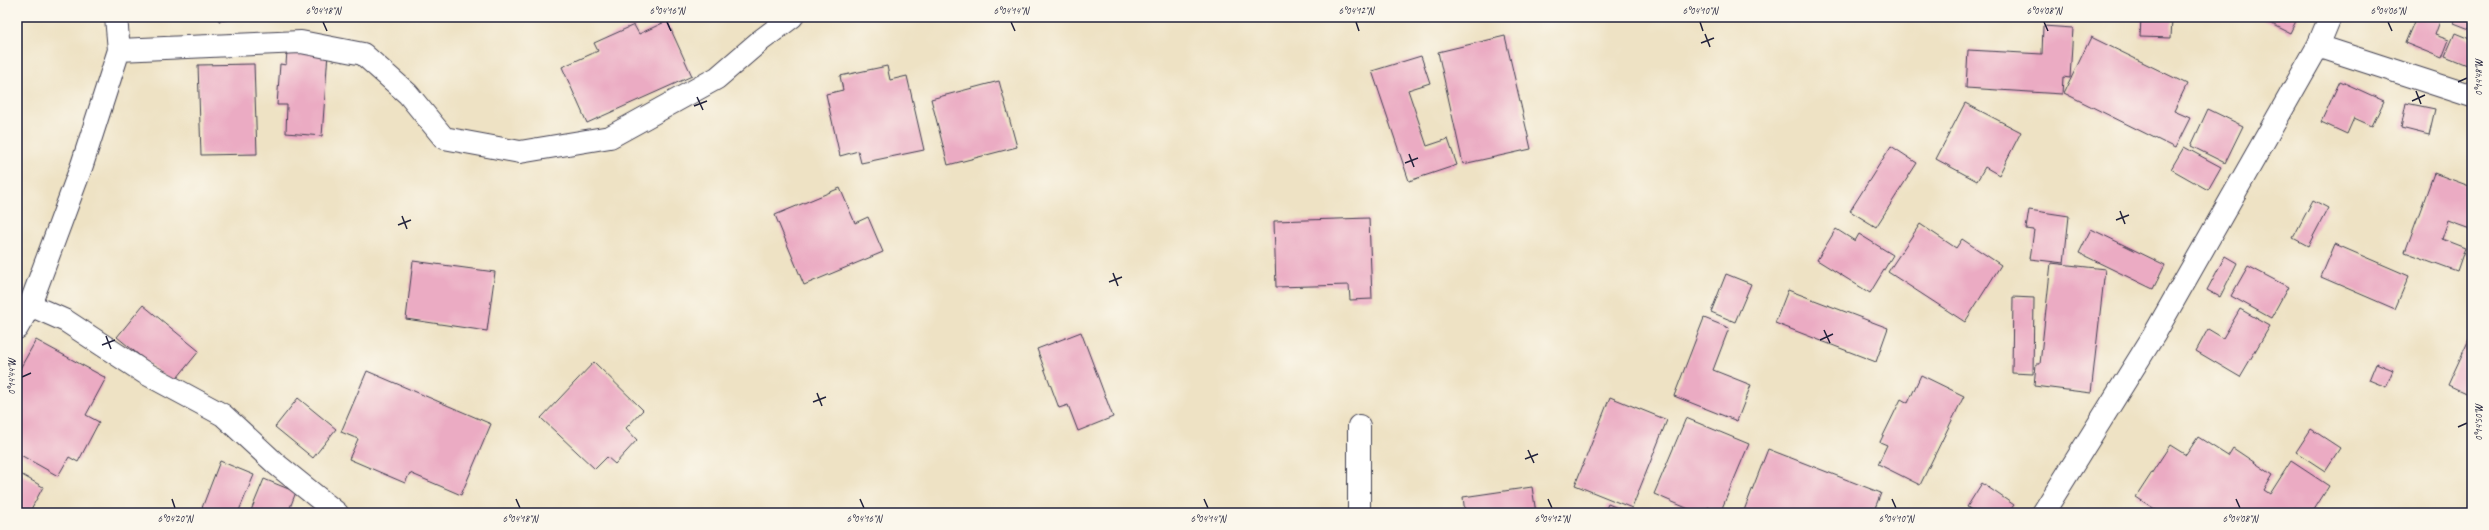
<svg xmlns="http://www.w3.org/2000/svg" width="2489" height="530" font-family="Caveat,sans-serif">
  <style>
    .building { fill: #ebabc3 }
    .lines { fill: none; stroke-linecap: round; stroke-linejoin: round }
    .minor-casing { stroke: #413f50; stroke-width: 24 }
    .minor { stroke: #fff; stroke-width: 22 }
    .ticks { fill: none; stroke: #22223b; stroke-width: 1.5 }
    .neatline { fill: none; stroke: #22223b; stroke-width: 1.5 }
    .ticks-label { font-size: 10px; text-anchor: middle; fill: #22223b }
  </style>
  <rect width="100%" height="100%" fill="#fbf7ec"/>
  <filter id="ink" filterUnits="userSpaceOnUse"><feTurbulence type="fractalNoise" baseFrequency=".025" numOctaves="2"/><feDisplacementMap in="SourceGraphic" scale="8" xChannelSelector="R" yChannelSelector="G"/><feConvolveMatrix kernelMatrix="1 2 1 2 8 2 1 2 1" color-interpolation-filters="sRGB"/></filter>
  <filter id="wash" filterUnits="userSpaceOnUse"><feTurbulence type="fractalNoise" baseFrequency=".012" numOctaves="4" result="noise"/><feDisplacementMap in="SourceGraphic" scale="16" xChannelSelector="R" yChannelSelector="G"/><feGaussianBlur stdDeviation="0.9" result="paint"/><feColorMatrix in="noise" values="0 0 0 0 0 0 0 0 0 0 0 0 0 0 0 0 0 1.4 0 .05"/><feComposite in="paint" operator="in"/></filter>
  <g filter="url(#wash)">
    <rect width="100%" height="100%" fill="#eee2c4"/>
    <g id="blocks">
      <!-- building -->
      <path class="building" d="M218,17H237V18L219,21Z
        M2141,17L2172,19L2171,38L2140,37Z
        M2264,17H2298L2290,33L2262,19Z
        M2416,17H2430L2440,21L2435,35L2449,40L2442,58L2405,43Z
        M2456,17L2472,19V30L2454,23Z
        M667,21L692,76L587,123L562,67L598,51L594,43L634,25L639,34Z
        M2043,26L2073,28L2070,78L2063,77L2062,94L1966,88L1968,50L2042,54Z
        M2455,33L2472,40V67L2445,56Z
        M1505,36L1531,149L1463,164L1438,52Z
        M2091,37L2187,84L2174,111L2190,118L2175,148L2064,93Z
        M287,50L328,53L322,136L286,133L287,105H277L280,64L286,65Z
        M1421,56L1430,83L1408,90L1427,146L1448,139L1457,165L1409,181L1372,71Z
        M254,64L257,154L201,155L198,65Z
        M887,66L890,80L907,76L924,150L861,163L858,151L840,156L826,94L843,90L840,76Z
        M999,81L1017,147L948,165L931,99Z
        M2340,81L2384,101L2372,126L2354,118L2347,134L2321,122Z
        M1965,103L2021,132L1999,175L1985,167L1977,181L1936,159Z
        M2406,103L2435,109L2429,135L2401,128Z
        M2208,109L2243,126L2225,163L2191,146Z
        M1891,146L1917,163L1876,227L1850,211Z
        M2184,147L2221,167L2208,190L2171,169Z
        M2434,173L2472,187L2470,229L2448,221L2442,239L2465,248L2457,271L2405,252Z
        M840,188L855,223L868,217L883,252L804,285L775,215Z
        M2313,200L2328,208L2308,246L2293,238Z
        M2029,210L2069,216L2064,263L2030,259L2034,230L2026,229Z
        M1369,218L1372,299L1350,300L1349,285L1276,287L1274,221Z
        M1920,224L1956,248L1962,239L2001,265L1965,322L1888,272Z
        M1836,229L1855,241L1859,234L1893,255L1870,293L1817,260Z
        M2091,229L2165,265L2153,289L2079,253Z
        M2335,244L2409,276L2395,309L2321,277Z
        M2225,256L2237,263L2220,297L2207,290Z
        M413,261L495,272L487,331L406,319Z
        M2051,263L2105,269L2091,393L2034,386L2036,364H2040Z
        M2248,266L2288,287L2271,318L2231,296Z
        M1726,274L1751,284L1735,322L1711,312Z
        M1788,290L1888,328L1876,362L1775,323Z
        M2013,297L2034,298L2033,374L2012,373Z
        M143,305L199,351L173,383L117,337Z
        M2240,309L2270,326L2240,377L2196,351L2208,329L2223,338Z
        M1704,318L1729,328L1713,370L1751,385L1737,421L1674,396Z
        M1081,332L1113,417L1078,431L1068,405L1059,408L1037,349Z
        M2472,333V396L2448,385Z
        M36,340L106,378L86,415L99,422L78,462L69,457L58,476L17,453V374Z
        M594,362L643,410L626,428L637,440L615,464L607,457L595,469L541,418Z
        M2376,363L2393,370L2386,387L2369,380Z
        M367,371L491,424L461,495L410,473L405,483L349,459L358,439L341,432Z
        M1921,375L1964,396L1920,485L1878,464L1887,445L1880,442L1901,399L1908,403Z
        M1610,397L1667,420L1632,508L1575,485Z
        M298,398L336,429L313,458L275,427Z
        M1686,418L1749,444L1720,513L1708,507L1705,513H1698L1654,494Z
        M2311,429L2340,448L2325,471L2296,452Z
        M2198,437L2228,456L2233,448L2273,475L2264,490L2270,494L2291,461L2329,486L2312,513H2161L2136,497L2170,445L2186,455Z
        M1768,449L1881,493L1873,513H1743Z
        M220,461L254,475L238,513H200Z
        M17,472L43,487L29,513H17Z
        M264,479L296,492L288,513H250Z
        M1982,483L2014,505L2008,513H1977L1967,507Z
        M1532,487L1536,513H1465L1463,497Z
        M1608,504L1630,513H1604Z"/>
    </g>
  </g>
  <g filter="url(#ink)">
    <use href="#blocks" fill-opacity="0" stroke="#413f50" stroke-width="1"/>
    <g class="lines">
      <!-- minor casing -->
      <g class="minor-casing">
        <path id="minor" d="M2318,46L2472,96
          M119,50L301,42L363,54L408,94L444,138L520,152L610,137L717,78L760,41L792,17
          M30,305L66,321L145,373L223,415L276,464L337,513
          M17,328L30,305L82,165L119,50L116,17
          M1359,426V513
          M2043,513L2154,335L2318,46L2330,17"/>
      </g>
      <!-- minor -->
      <use href="#minor" class="minor"/>
    </g>
  </g>
  <!-- ticks -->
  <path class="ticks" d="M323,22L327,31M667,22L671,31M1011,22L1015,31M1356,22L1359,31M1700,22L1703,31M2044,22L2048,31M2388,22L2392,31M1705,34L1710,47M1701,43L1714,38M2458,82L2467,78M2416,91L2421,104M697,97L703,110M2412,101L2425,95M694,106L707,101M1409,154L1414,167M1405,163L1418,158M2120,211L2125,224M402,216L407,229M2116,220L2129,215M398,225L411,220M1113,273L1118,286M1109,282L1122,277M1824,330L1830,343M106,336L111,349M1820,340L1833,334M102,345L115,340M22,377L31,373M817,393L822,406M813,402L826,397M2458,427L2467,423M1528,450L1534,463M1525,459L1538,454M172,499L175,508M516,499L520,508M860,499L864,508M1204,499L1208,508M1548,499L1552,508M1892,499L1896,508M2236,499L2240,508"/>
  <!-- margin -->
  <rect width="2489" height="530" fill="none" stroke="#fbf7ec" stroke-width="44"/>
  <rect x="22" y="22" width="2445" height="486" class="neatline"/>
  <g class="ticks-label">
    <text x="323" y="14">6°04'18"N</text>
    <text x="667" y="14">6°04'16"N</text>
    <text x="1011" y="14">6°04'14"N</text>
    <text x="1356" y="14">6°04'12"N</text>
    <text x="1700" y="14">6°04'10"N</text>
    <text x="2044" y="14">6°04'08"N</text>
    <text x="2388" y="14">6°04'06"N</text>
    <text transform="translate(2478 78) rotate(-90)" y="4">0°14'48"W</text>
    <text transform="translate(11 377) rotate(-90)" y="4">0°14'44"W</text>
    <text transform="translate(2478 423) rotate(-90)" y="4">0°14'50"W</text>
    <text x="175" y="522">6°04'20"N</text>
    <text x="520" y="522">6°04'18"N</text>
    <text x="864" y="522">6°04'16"N</text>
    <text x="1208" y="522">6°04'14"N</text>
    <text x="1552" y="522">6°04'12"N</text>
    <text x="1896" y="522">6°04'10"N</text>
    <text x="2240" y="522">6°04'08"N</text>
  </g>
</svg>
